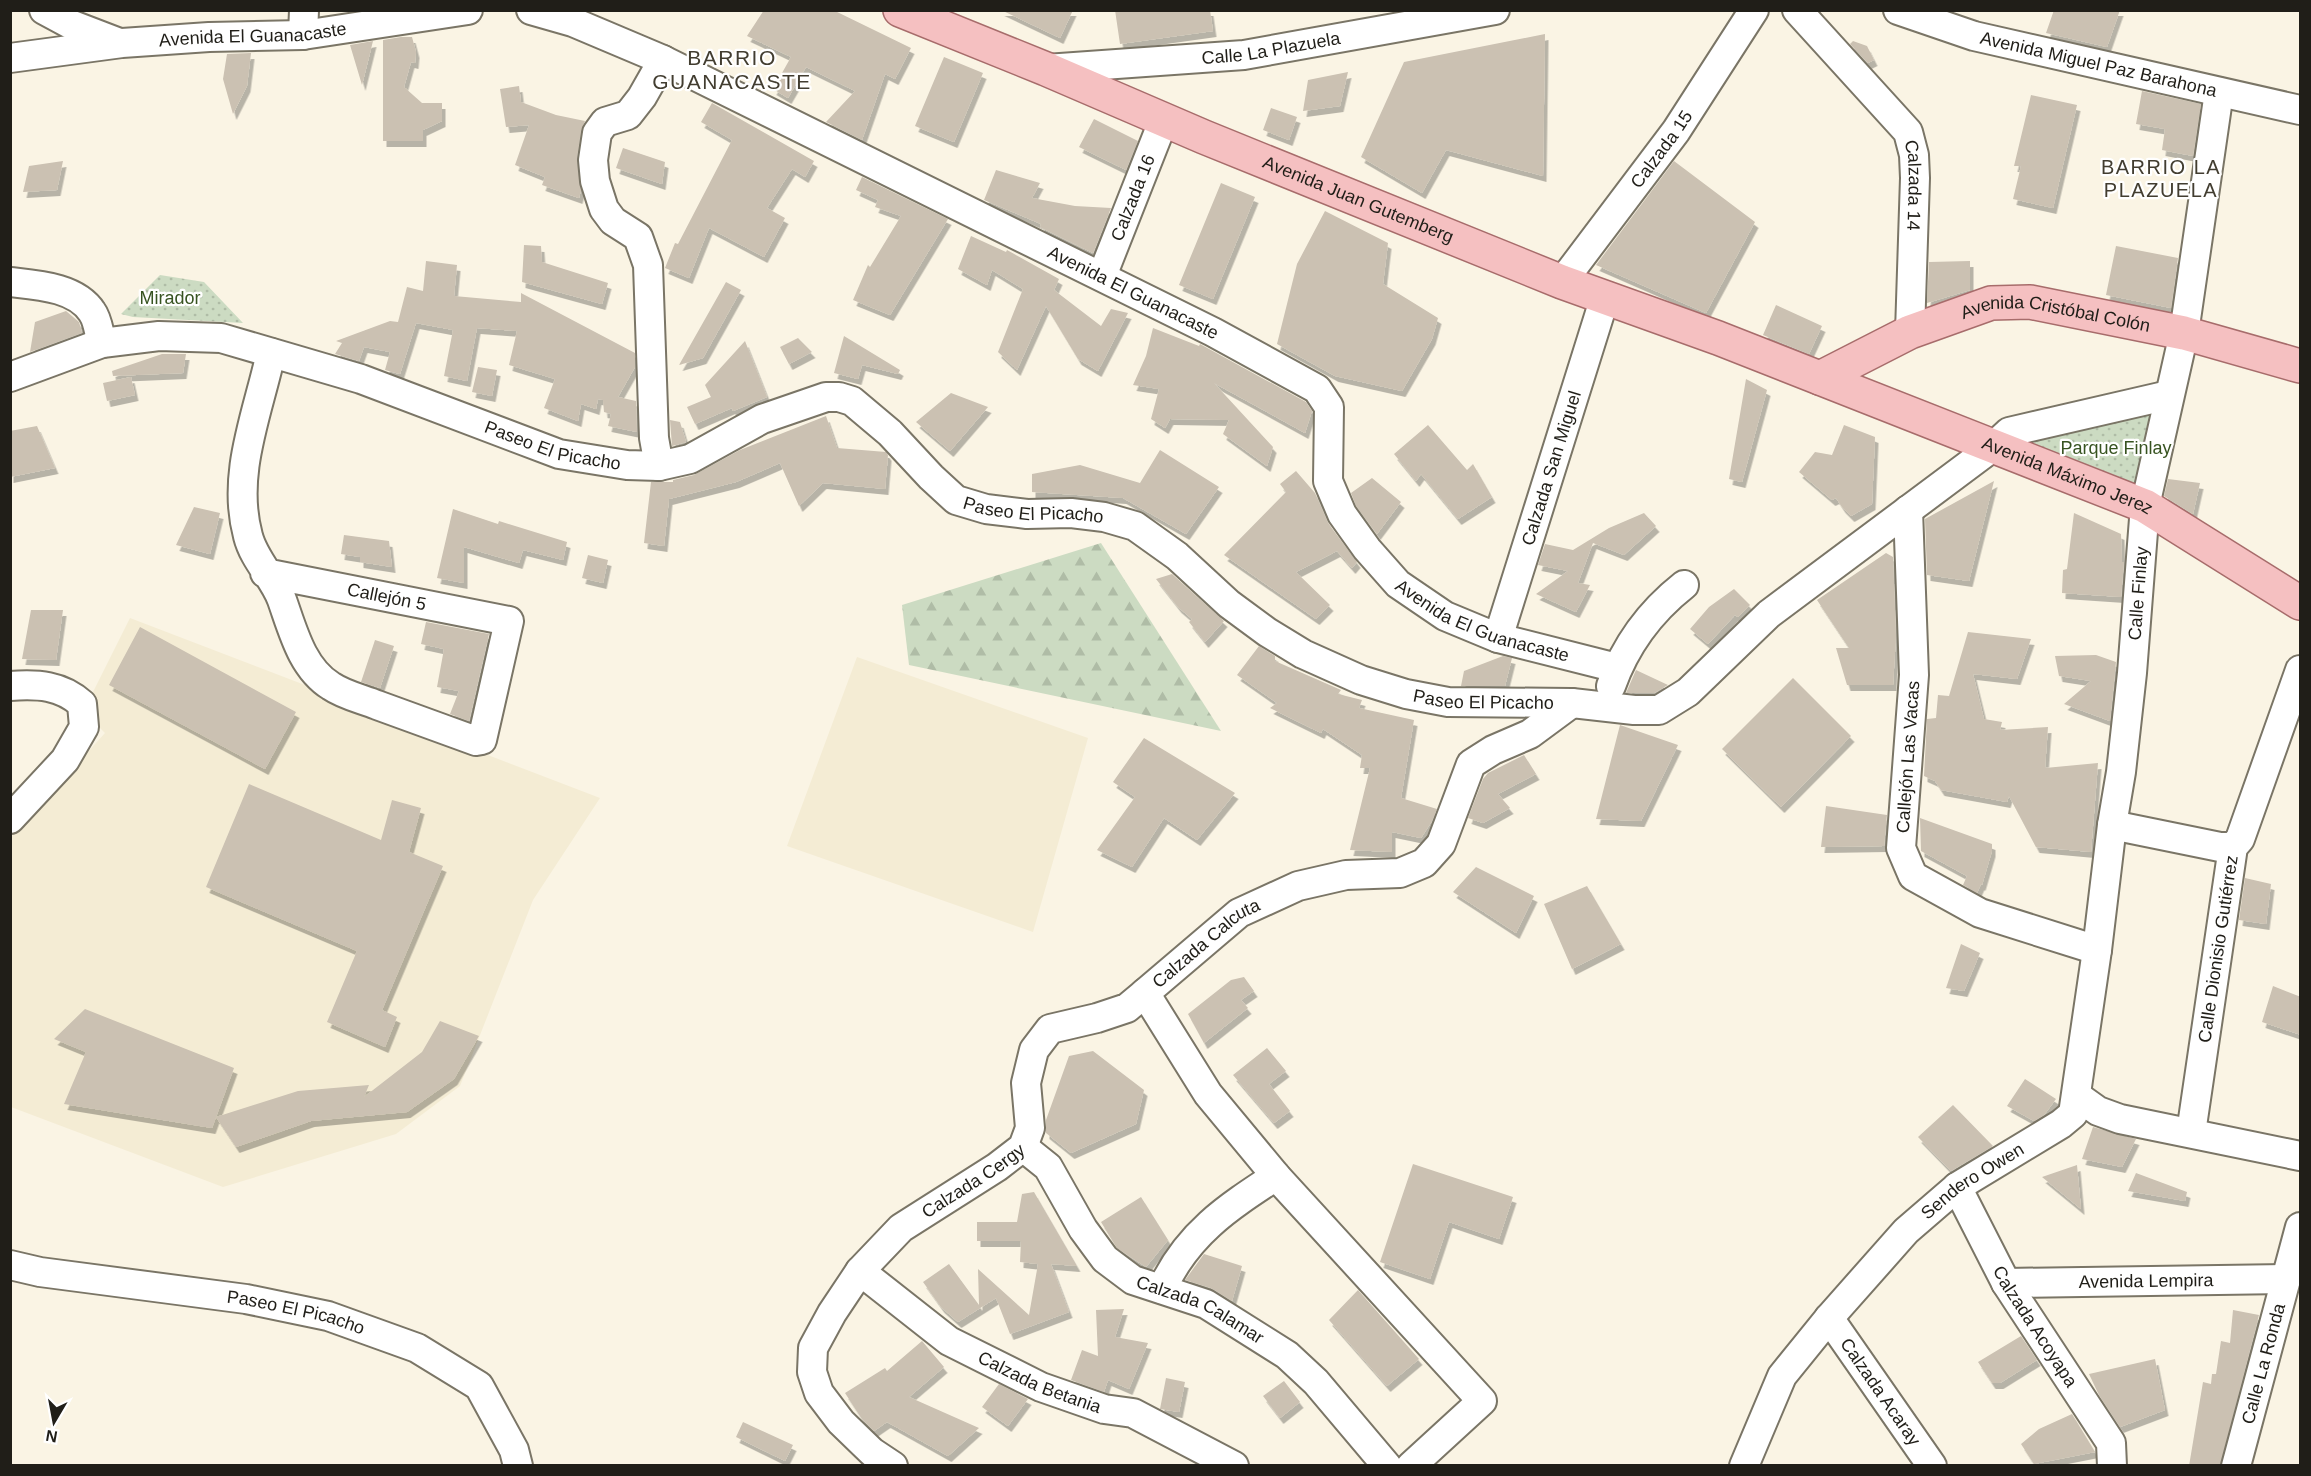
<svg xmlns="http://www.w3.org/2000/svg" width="2311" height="1476" font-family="Arial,sans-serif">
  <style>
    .built { fill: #f4ecd4 }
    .forest { fill: url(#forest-firs) }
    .park { fill: url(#park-dots) }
    .building { fill: #cbc1b2; filter: url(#shadow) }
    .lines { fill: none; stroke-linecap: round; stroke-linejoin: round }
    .minor-casing { stroke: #7a7566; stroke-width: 32 }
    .major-casing { stroke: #a76c6b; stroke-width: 36 }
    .minor { stroke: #fff; stroke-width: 28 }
    .major { stroke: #f5c0c1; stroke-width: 33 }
    .labels { text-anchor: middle; stroke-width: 4.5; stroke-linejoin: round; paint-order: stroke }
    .street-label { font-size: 18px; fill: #201e18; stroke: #fff }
    .park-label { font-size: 18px; fill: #375320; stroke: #fff }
    .neighbourhood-label { font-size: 20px; letter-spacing: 1.5px; fill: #423d30; stroke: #fff }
    .quarter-label { font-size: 21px; letter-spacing: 1.5px; fill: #423d30; stroke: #fff }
  </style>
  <defs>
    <pattern id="forest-firs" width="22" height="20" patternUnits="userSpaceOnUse" patternTransform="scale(1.5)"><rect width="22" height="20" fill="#ccdbc2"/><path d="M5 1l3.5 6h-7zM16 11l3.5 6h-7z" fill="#afbca6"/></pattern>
    <pattern id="park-dots" width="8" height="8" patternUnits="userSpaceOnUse" patternTransform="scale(1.5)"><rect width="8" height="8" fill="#ccdbc2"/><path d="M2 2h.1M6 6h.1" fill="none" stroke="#afbca6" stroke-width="1.8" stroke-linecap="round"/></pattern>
    <filter id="shadow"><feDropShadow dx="3.5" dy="6" stdDeviation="0" flood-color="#0004"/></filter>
  </defs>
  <rect width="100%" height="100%" fill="#faf4e4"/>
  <!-- built -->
  <path class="built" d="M130,618L600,798L533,900L460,1086L396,1134L223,1187L11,1107V837L105,733L95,723L88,702Z
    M857,657L1088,738L1033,932L787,846Z"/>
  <!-- forest -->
  <path class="forest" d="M1101,543L1221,731L909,665L902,605Z"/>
  <!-- park -->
  <path class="park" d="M160,275L204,282L243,323L133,317L121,314Z
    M2157,407L2139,491L2034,448L2035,435Z"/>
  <!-- building -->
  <path class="building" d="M764,10H833L911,48L895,79L885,74L862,140L826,122L855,91L806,67L788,98L773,89L791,57L747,36Z
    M1001,10H1073L1060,38Z
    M1115,10H1210L1213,31L1120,44Z
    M2054,10H2120L2107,47L2046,33Z
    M1545,34L1543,176L1446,150L1422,193L1361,157L1404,62Z
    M401,37H412L416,52L415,63L411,62L404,87L422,103H442V121L423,130V141H383V40Z
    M373,41L362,85L350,45Z
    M1853,41L1867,46L1874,60L1868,63L1850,44Z
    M251,53L247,86L233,114L223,79L227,54Z
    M944,57L983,73L954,142L915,126Z
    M1348,72L1340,106L1303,111L1308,80Z
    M519,86L521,102L556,115L585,121L581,131L577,158L581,190L579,198L542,185L545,177L515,165L529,125L506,127L500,89Z
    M2142,91L2201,104L2193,156L2162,150L2165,129L2136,124Z
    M2031,95L2077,105L2053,208L2013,199L2021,166H2014Z
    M712,103L814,161L805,177L792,169L767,208L785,218L764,257L709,228L689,278L665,268L675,243L678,244L732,140L701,122Z
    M1271,108L1297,117L1289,140L1263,130Z
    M1094,119L1138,141L1126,170L1079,147Z
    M623,148L665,162L662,184L616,168Z
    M63,161L57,190L23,192L29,166Z
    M1674,161L1755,222L1706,313L1596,265Z
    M996,170L1040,183L1032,198L1075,206L1111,208L1093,253L1040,227L1041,224L984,200Z
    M862,177L948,219L890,315L853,300L868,265L870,267L901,216L875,207L878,200L856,190Z
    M1221,183L1255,197L1213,299L1179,285Z
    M1325,211L1388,243L1383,284L1438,318L1432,339L1402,391L1335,376L1277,344L1297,264Z
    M971,236L1006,252L1007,250L1059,279L1054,290L1101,326L1111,309L1128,313L1098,371L1078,359L1046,306L1017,370L998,352L1023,289L992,270L987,285L958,269Z
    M524,245L541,246L542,262L608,283L602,304L522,282Z
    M2116,246L2178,258L2171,308L2106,295Z
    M426,261L457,265L454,296L521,302V293L635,353V367L618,397L636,401L637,432L608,426L611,414L604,412L603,400L598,399L596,409L581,404L578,421L544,408L555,379L509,365L517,331L477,328L467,381L444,376L453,330L416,323L400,374L385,370L390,352L364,347L359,361L335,354L342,343L336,341L390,321L398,322L407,287L423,291Z
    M1970,261V290L1927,303L1929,262Z
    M726,282L741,290L703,358L679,365Z
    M1776,305L1822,326L1809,354L1763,335Z
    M66,311L79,322L82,333L30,352L35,322Z
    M1153,328L1199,346L1200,344L1306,402L1312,411L1305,433L1214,383L1273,447L1267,466L1223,434L1229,420L1170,419L1165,428L1151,419L1159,389L1133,385L1146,356Z
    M844,336L900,370L898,374L862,365L858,379L834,373Z
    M798,338L812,352L789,364L780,347Z
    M745,341L767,397L733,411L732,408L695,424L687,407L711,397L705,385Z
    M162,354H186L183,373L113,376L112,371Z
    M478,367L497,370L492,396L472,392Z
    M131,377L135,395L107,401L103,383Z
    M1746,379L1767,390L1742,482L1729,479Z
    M951,393L988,407L950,451L916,422Z
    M826,416L837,448L886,452L888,455L885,489L823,483L799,506L780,463L736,482L669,499L664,546L644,543L651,482H673V480L694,475L740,450Z
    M670,420L680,422L686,442L672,446Z
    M1428,425L1467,470L1473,464L1492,497L1458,519L1421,474L1416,481L1394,454Z
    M1844,425L1875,437L1872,504L1851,516L1842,507L1836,498L1832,500L1799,472L1815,452L1832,455Z
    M37,426L55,468L10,477V431Z
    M1160,450L1219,487L1186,534L1123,498L1032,492V474L1080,465L1140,483Z
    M1296,471L1315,493L1328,523L1357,562L1352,568L1337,551L1296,572L1330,605L1316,619L1224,555L1286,492L1280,484Z
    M1372,478L1401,502L1377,534L1356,506L1351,493Z
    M2168,479L2200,483L2193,514L2164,496Z
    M1994,481L1969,581L1927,575L1925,519Z
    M194,507L220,513L210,554L176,545Z
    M453,509L498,524L499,521L567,542L563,560L523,550L519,563L464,547V583L437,578Z
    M1644,513L1656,526L1624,555L1593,543L1578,583L1590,585L1576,612L1536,594L1568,571L1538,565L1545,544L1573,550L1609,528Z
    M2074,513L2121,534L2122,562H2124L2121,597L2062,593L2063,570L2067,569Z
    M344,535L389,541L392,567L360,562V557L341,554Z
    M1886,553L1893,557L1896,636L1893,685H1847L1836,648H1849L1817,600Z
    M588,555L608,560L603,583L582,578Z
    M1172,574L1224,621L1205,642L1189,622L1192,619L1178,607L1156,579Z
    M1734,589L1750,605L1738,617L1735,615L1708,644L1690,629L1709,607Z
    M31,610H63L56,660L22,659Z
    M426,622L489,634L469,721L450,714L459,691L437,687L444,649L421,644Z
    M140,627L296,712L265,769L109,685Z
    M1968,632L2031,639L2017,679L1973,674L1984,719L2002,722L2000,730L2048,727L2045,768L2098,763L2091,852L2036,847L2009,796L2007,802L1941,790L1935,781L1924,776L1927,719L1936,718L1938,695L1949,696Z
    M375,640L394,646L380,688L361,682Z
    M1259,646L1275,656V661L1341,690L1338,694L1362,700L1359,708L1414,720L1401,798L1437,809L1432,821L1421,838L1392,832V852L1350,850L1370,768H1360L1362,755L1323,729L1321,733L1270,708L1277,703L1237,675Z
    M2096,655L2116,662L2110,721L2064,704L2091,681L2059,676L2055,656Z
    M1503,656L1512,658L1505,686H1461L1464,671Z
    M1636,670L1668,685L1654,693H1626Z
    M1793,678L1851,736L1781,807L1722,749Z
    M1620,725L1678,745L1641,821L1596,819Z
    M1144,738L1235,793L1197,840L1164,818L1132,867L1097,850L1135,797L1113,782Z
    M1524,755L1536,774L1498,794L1510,808L1483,823L1468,818L1483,779L1488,773Z
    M249,784L381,840L392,800L421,808L409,852L443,866L382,1010L397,1017L385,1047L327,1022L357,951L206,887Z
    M1826,806L1887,815L1884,846L1821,847Z
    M1920,818L1992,844V851L1982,885L1981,884L1977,893L1963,885L1967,876L1921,851Z
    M1476,867L1534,896L1516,933L1453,892Z
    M2245,878L2271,884L2266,924L2239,920Z
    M1587,886L1621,944L1572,969L1544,904Z
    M1961,944L1980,953L1964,991L1946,988Z
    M1244,977L1254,991L1241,1000L1248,1008L1204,1043L1188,1014L1231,980Z
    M2273,986L2301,997V1035L2262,1022Z
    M85,1009L234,1068L212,1128L64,1104L86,1052L54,1039Z
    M440,1021L479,1036L454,1079L407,1112L311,1121L236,1147L216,1117L298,1091L369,1085L364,1097L422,1052Z
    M1267,1048L1286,1071L1269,1084L1290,1111L1274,1123L1233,1075Z
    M1093,1051L1144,1090L1136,1124L1071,1153L1046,1133V1120L1069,1056Z
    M2025,1079L2056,1099L2044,1115L2034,1121L2007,1106Z
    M1953,1105L1993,1146L1951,1171L1918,1137Z
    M2093,1127L2136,1139L2122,1167L2082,1159Z
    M1413,1164L1513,1197L1499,1239L1449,1222L1430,1279L1380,1262Z
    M2077,1165L2081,1209L2042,1177Z
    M2136,1173L2187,1192L2185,1201L2128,1191Z
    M1034,1192L1077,1266L1051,1264L1069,1312L1010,1334L996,1298L958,1322L941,1307L923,1282L949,1264L979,1305L978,1269L1029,1315L1038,1264L1020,1262L1021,1241H977V1222H1017L1022,1194Z
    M1141,1197L1168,1240L1146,1267L1117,1248L1101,1222Z
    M1204,1254L1242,1266L1232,1301L1211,1288L1185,1280Z
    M1358,1290L1419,1359L1387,1386L1329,1320Z
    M1124,1309L1115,1337L1148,1343L1129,1389L1108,1380L1104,1392L1071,1380L1082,1350L1098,1356L1096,1310Z
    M2233,1310L2259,1315L2220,1466H2189L2203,1382L2211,1384L2212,1374H2216L2221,1341L2230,1343Z
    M2021,1336L2037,1360L2000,1383H1992L1978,1362Z
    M922,1341L944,1367L909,1397L979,1428L948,1456L887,1422L874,1431L862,1419L845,1393L885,1368L887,1371Z
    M2155,1359L2165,1410L2120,1427L2099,1395L2089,1374Z
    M1166,1378L1185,1382L1179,1412L1160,1409Z
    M1284,1381L1300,1402L1280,1418L1263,1396Z
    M999,1384L1028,1399L1008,1426L982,1407Z
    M2072,1414L2095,1452L2034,1464L2021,1444L2039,1429Z
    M743,1422L793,1445L785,1461L736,1437Z"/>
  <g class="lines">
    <!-- minor casing -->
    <g class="minor-casing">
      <g id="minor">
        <path d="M44,10L70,24L117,42"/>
        <path id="s1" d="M531,10L573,22L663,60L1213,332L1317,389L1329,407L1328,481L1342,514L1367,549L1398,584L1445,616L1498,638L1617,668"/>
        <path id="s2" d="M1797,10L1908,132L1914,155L1915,178L1910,332"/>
        <path id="s3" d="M1898,10L1974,36L2300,110"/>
        <path d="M303,35L304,10"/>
        <path id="s4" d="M10,58L122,43L209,37L303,35L468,10"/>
        <path id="s5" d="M1046,69L1244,55L1495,10"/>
        <path id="s6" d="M1102,276L1164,119"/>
        <path d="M10,282C37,285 76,287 92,312C98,320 99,334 102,343"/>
        <path id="s7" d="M1562,282L1676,131L1754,10"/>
        <path id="s8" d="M10,377L102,343L159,336L221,338L361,379L559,454L627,465L659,466L690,459L762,419L826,397H839L852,401L890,433L931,477L956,500L986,509L1027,514L1071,513L1104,517L1135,526L1177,556L1229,604L1267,632L1303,654L1361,680L1406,694L1448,702L1572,703L1634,710H1659L1688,692L1769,614L1994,446L2009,432L2169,395"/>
        <path d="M659,466L654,438L648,265L638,237L613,221L604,209L595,181L593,160L597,133L605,122L628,115L642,97L663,60"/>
        <path d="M1908,510L1914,675L1901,848L1913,876L1980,913L2097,950"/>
        <path id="s9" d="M265,573L509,621L482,740L476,741C443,729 410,717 377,705C362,699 344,695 331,686C302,668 293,631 282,600C274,578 254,560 248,536C231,474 258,413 271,353"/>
        <path id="s10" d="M1498,638L1605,297"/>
        <path d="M10,686C38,684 61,685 82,704L84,727L65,760L10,819"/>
        <path d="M1611,686C1625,646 1651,611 1684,585"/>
        <path d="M2112,825L2220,847H2233"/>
        <path d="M2077,1096L2098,1111L2120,1119L2300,1156"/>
        <path id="s11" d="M2191,1133L2233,847L2240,839L2300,670"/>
        <path id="s12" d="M1023,1147L1048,1167L1083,1229L1105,1259L1133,1280L1206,1304L1287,1355L1316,1382L1387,1466"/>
        <path id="s13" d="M1957,1187L2006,1283L2111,1443L2112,1466"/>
        <path id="s14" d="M10,1265L40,1272L246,1299L328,1316L417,1348L479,1386L514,1450L518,1466"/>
        <path id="s15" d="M860,1271L949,1341L1041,1387L1104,1409L1133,1413L1234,1466"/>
        <path id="s16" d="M2006,1283L2286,1279"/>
        <path d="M1162,1289C1187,1234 1227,1208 1276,1176"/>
        <path id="s17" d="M1829,1318L1932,1466"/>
        <path id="s18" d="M893,1466L872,1452L841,1422L819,1393L812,1372L813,1348L832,1313L860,1271L901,1228L997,1167L1023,1147L1030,1128L1026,1083L1034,1050L1050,1029L1097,1018L1127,1008L1145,993"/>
        <path id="s19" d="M1411,1466L1482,1401L1276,1176L1208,1094L1145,993L1239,913L1298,886L1346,875L1400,873L1424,863L1441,844L1471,764L1493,750L1530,734L1572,703"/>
        <path id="s20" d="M1744,1466L1782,1376L1829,1318L1906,1231L1957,1187L2061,1124L2073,1114L2097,950L2112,825L2121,772L2132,673L2145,506L2184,333L2219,92"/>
        <path id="s21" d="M2236,1466L2300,1227"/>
      </g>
    </g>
    <!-- major casing -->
    <g class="major-casing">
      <g id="major">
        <path id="s22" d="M900,10L1046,69L1204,137L1562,282L1718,338L2145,506L2300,603"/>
        <path id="s23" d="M1820,378L1910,332L1991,303L2030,302L2184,333L2300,366"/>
      </g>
    </g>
    <!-- minor -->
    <use href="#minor" class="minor"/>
    <!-- major -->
    <use href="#major" class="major"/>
  </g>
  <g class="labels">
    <!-- street labels -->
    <g class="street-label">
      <text dy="6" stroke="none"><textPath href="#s4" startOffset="244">Avenida El Guanacaste</textPath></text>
      <text dy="6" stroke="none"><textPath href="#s5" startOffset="226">Calle La Plazuela</textPath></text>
      <text dy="6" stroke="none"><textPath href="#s3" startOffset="208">Avenida Miguel Paz Barahona</textPath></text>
      <text dy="6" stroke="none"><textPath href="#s7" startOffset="166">Calzada 15</textPath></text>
      <text dy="6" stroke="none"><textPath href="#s2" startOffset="219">Calzada 14</textPath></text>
      <text dy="6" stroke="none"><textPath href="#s6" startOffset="84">Calzada 16</textPath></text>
      <text dy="6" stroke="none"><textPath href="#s22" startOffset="496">Avenida Juan Gutemberg</textPath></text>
      <text dy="6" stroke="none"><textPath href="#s1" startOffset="666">Avenida El Guanacaste</textPath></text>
      <text dy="6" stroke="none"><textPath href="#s23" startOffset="252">Avenida Cristóbal Colón</textPath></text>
      <text dy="6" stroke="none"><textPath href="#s8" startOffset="567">Paseo El Picacho</textPath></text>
      <text dy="6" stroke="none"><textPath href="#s10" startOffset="178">Calzada San Miguel</textPath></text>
      <text dy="6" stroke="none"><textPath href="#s22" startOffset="1257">Avenida Máximo Jerez</textPath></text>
      <text dy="6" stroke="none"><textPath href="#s8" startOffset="1107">Paseo El Picacho</textPath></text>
      <text dy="6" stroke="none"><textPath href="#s20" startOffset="1018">Calle Finlay</textPath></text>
      <text dy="6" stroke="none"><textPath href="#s9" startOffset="124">Callejón 5</textPath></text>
      <text dy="6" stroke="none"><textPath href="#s1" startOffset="1188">Avenida El Guanacaste</textPath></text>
      <text dy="6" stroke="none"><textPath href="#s8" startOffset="1611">Paseo El Picacho</textPath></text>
      <text transform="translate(1908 757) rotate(-86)" y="6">Callejón Las Vacas</text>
      <text dy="6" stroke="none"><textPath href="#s19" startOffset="706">Calzada Calcuta</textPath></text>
      <text dy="6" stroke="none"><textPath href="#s11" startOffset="186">Calle Dionisio Gutiérrez</textPath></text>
      <text dy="6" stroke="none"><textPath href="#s18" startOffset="387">Calzada Cergy</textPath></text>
      <text dy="6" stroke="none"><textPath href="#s20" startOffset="372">Sendero Owen</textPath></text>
      <text dy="6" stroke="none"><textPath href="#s16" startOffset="140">Avenida Lempira</textPath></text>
      <text dy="6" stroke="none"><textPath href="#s12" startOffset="249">Calzada Calamar</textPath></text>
      <text dy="6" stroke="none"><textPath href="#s14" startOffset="290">Paseo El Picacho</textPath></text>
      <text dy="6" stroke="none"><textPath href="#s13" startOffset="160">Calzada Acoyapa</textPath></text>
      <text dy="6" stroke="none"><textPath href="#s21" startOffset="106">Calle La Ronda</textPath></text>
      <text dy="6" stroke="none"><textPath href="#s15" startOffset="213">Calzada Betania</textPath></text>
      <text dy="6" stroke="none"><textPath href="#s17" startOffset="90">Calzada Acaray</textPath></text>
    </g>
    <!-- park labels -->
    <g class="park-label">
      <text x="170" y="304">Mirador</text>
      <text x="2116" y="454">Parque Finlay</text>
    </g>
    <!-- neighbourhood labels -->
    <g class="neighbourhood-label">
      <text x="2161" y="174">BARRIO LA<tspan x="2161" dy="23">PLAZUELA</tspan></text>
    </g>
    <!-- quarter labels -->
    <g class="quarter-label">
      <text x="732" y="65">BARRIO<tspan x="732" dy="24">GUANACASTE</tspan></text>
    </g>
  </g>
  <!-- border -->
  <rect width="2311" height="1476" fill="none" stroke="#201e18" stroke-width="24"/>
  <!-- north arrow -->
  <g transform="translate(54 1422) rotate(190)" stroke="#ffffff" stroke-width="4.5" paint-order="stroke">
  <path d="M0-4.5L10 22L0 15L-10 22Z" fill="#201e18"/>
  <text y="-9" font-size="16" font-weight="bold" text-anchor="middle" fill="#201e18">N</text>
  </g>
</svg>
